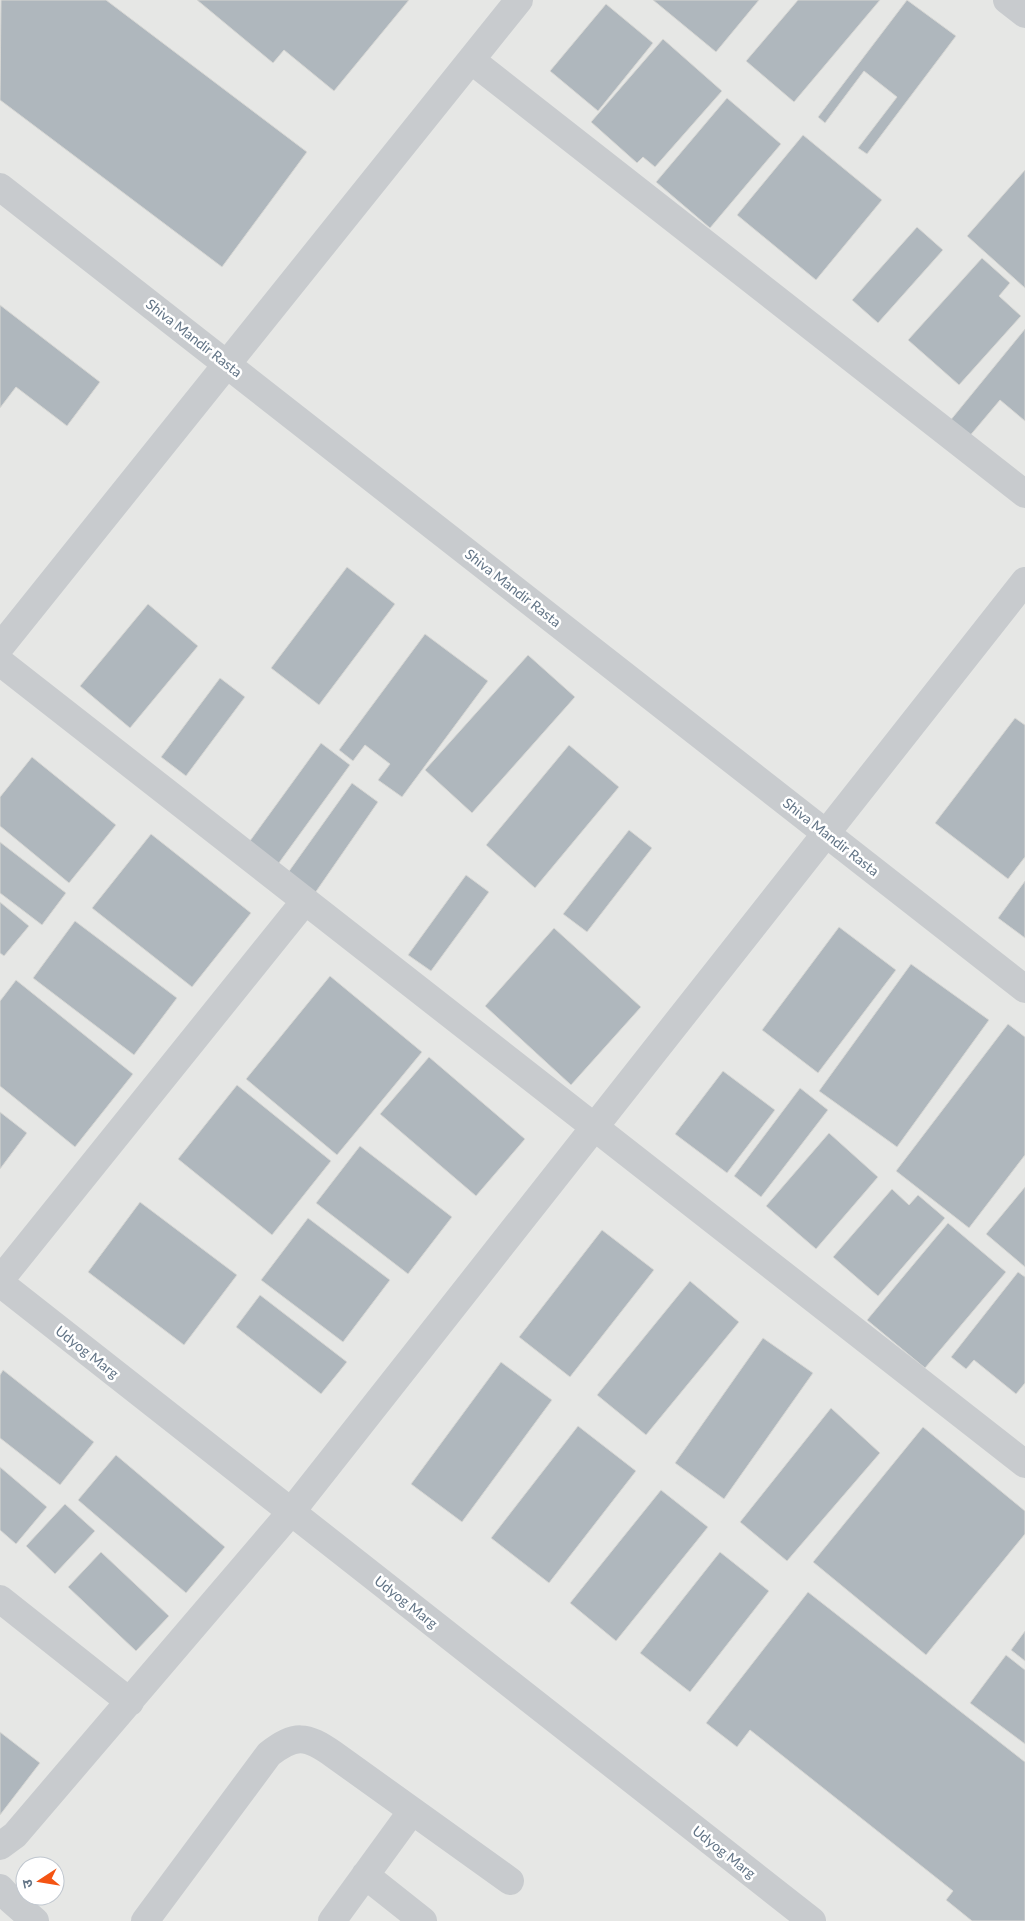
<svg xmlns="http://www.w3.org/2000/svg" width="1025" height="1921" font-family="Lato,'Noto Sans Devanagari',sans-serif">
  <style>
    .built { fill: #e6e7e5; fill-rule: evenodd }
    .building { fill: #afb7bd; stroke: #d7d7d4 }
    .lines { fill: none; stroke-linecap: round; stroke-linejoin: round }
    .minor { stroke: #c8cbce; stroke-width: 28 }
    .labels { text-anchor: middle; stroke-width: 5; stroke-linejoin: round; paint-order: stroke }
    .street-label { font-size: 14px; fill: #627486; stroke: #fff }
  </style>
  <rect width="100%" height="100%" fill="#f6f6f1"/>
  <!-- built -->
  <path class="built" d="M0,0H1025V1921H0ZM25,1866H55V1896H25Z"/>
  <!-- building -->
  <path class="building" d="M1,0H106L307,152L222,267L0,100Z
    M197,0H409L334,91L284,50L273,63Z
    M653,0H759L716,52Z
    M798,0H880L794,102L746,61Z
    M907,0L956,36L867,154L858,148L897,97L864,71L825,123L818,117Z
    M606,4L653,43L598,111L550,71Z
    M663,39L722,91L655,167L643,157L637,163L591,122Z
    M727,98L781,144L710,228L656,182Z
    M803,135L882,200L816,280L737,215Z
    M1025,170V288L967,236Z
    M917,227L943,250L878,323L852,300Z
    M982,258L1010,283L999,296L1021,316L959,385L908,340Z
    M0,305L100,382L67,426L16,387L0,408Z
    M1025,329V421L1000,400L968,438L949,422Z
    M347,567L395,604L319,705L271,668Z
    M148,604L198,646L130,728L80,686Z
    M425,634L488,681L402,797L378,780L390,764L365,745L353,761L339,750Z
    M528,655L575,697L472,813L425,770Z
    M220,678L245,697L186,776L161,757Z
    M1015,718L1025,725V857L1008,879L935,823Z
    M321,743L350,765L276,867L247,845Z
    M569,745L619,787L535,888L486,845Z
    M32,757L116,825L69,883L0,826V797Z
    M352,783L378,802L315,893L287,874Z
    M629,830L652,848L587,932L563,914Z
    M151,834L251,913L192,987L92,908Z
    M0,842L66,893L42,925L0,893Z
    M466,875L489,892L431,971L408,955Z
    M1025,881V938L998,918Z
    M0,902L29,926L4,956L0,953Z
    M75,921L177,998L134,1055L33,978Z
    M839,927L896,970L818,1073L762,1030Z
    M554,928L641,1007L571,1085L485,1006Z
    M911,964L989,1020L897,1147L819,1091Z
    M330,976L422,1052L337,1155L246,1079Z
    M16,980L133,1074L75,1147L0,1086V1001Z
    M1008,1024L1025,1037V1155L969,1228L896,1171Z
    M429,1057L525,1139L476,1196L380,1114Z
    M723,1071L775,1110L727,1173L675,1134Z
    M237,1085L331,1161L272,1235L178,1159Z
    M800,1088L828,1110L761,1197L734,1176Z
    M0,1112L27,1133L0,1169Z
    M829,1133L878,1177L816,1249L766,1206Z
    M360,1146L452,1217L408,1274L316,1203Z
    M1025,1187V1267L986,1234Z
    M892,1189L909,1205L918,1195L945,1218L878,1296L833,1257Z
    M140,1202L237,1275L184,1345L88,1272Z
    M308,1218L390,1280L343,1342L261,1280Z
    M948,1223L1006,1272L925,1368L867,1320Z
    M602,1230L654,1270L570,1377L519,1337Z
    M1018,1272L1025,1277V1383L1016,1394L974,1360L966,1369L951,1357Z
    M690,1281L739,1322L646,1435L597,1395Z
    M260,1295L347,1362L321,1394L236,1327Z
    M763,1338L813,1373L724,1499L675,1463Z
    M501,1362L552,1400L462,1522L411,1484Z
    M3,1370L94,1442L60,1485L0,1438V1375Z
    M831,1408L880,1453L787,1561L740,1522Z
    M578,1426L636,1471L549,1583L491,1538Z
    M923,1427L1025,1511V1534L926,1655L813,1562Z
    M116,1455L225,1547L186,1593L78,1500Z
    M0,1467L47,1507L16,1544L0,1530Z
    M661,1490L708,1527L616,1641L570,1603Z
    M65,1504L95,1531L55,1574L26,1546Z
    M101,1552L169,1616L136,1651L68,1587Z
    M720,1552L769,1591L690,1692L640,1653Z
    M808,1592L1025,1762V1921H972L946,1900L953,1891L750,1730L737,1747L706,1723Z
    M1025,1631V1661L1011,1650Z
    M1006,1655L1025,1670V1744L970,1703Z
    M0,1732L40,1763L0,1815Z"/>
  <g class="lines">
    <!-- minor -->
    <path class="minor" d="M1007,0L1025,14
      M471,60L1025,494
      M0,187L1025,989
      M0,647L519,0
      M0,662L1025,1464
      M0,1280L305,901
      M0,1283L812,1921
      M0,1599L130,1702
      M0,1846L15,1835L291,1512L1025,581
      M365,1875L423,1921
      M0,1888L11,1900L35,1921
      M145,1921L269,1754C295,1734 306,1735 333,1754L510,1881
      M332,1921L412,1811"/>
  </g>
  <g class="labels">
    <!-- street labels -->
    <g class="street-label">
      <text transform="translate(194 338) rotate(38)" y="5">Shiva Mandir Rasta</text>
      <text transform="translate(513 588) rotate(38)" y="5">Shiva Mandir Rasta</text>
      <text transform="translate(831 837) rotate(38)" y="5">Shiva Mandir Rasta</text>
      <text transform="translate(87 1352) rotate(38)" y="5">Udyog Marg</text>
      <text transform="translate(406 1602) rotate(38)" y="5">Udyog Marg</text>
      <text transform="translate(724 1852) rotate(38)" y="5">Udyog Marg</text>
    </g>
  </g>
  <!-- north arrow -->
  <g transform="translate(40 1881) rotate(258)"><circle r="24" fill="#ffffff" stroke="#c0c7cf"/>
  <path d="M0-4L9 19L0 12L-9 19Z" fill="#f45413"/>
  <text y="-8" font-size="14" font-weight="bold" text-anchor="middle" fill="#627486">उ</text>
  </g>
</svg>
